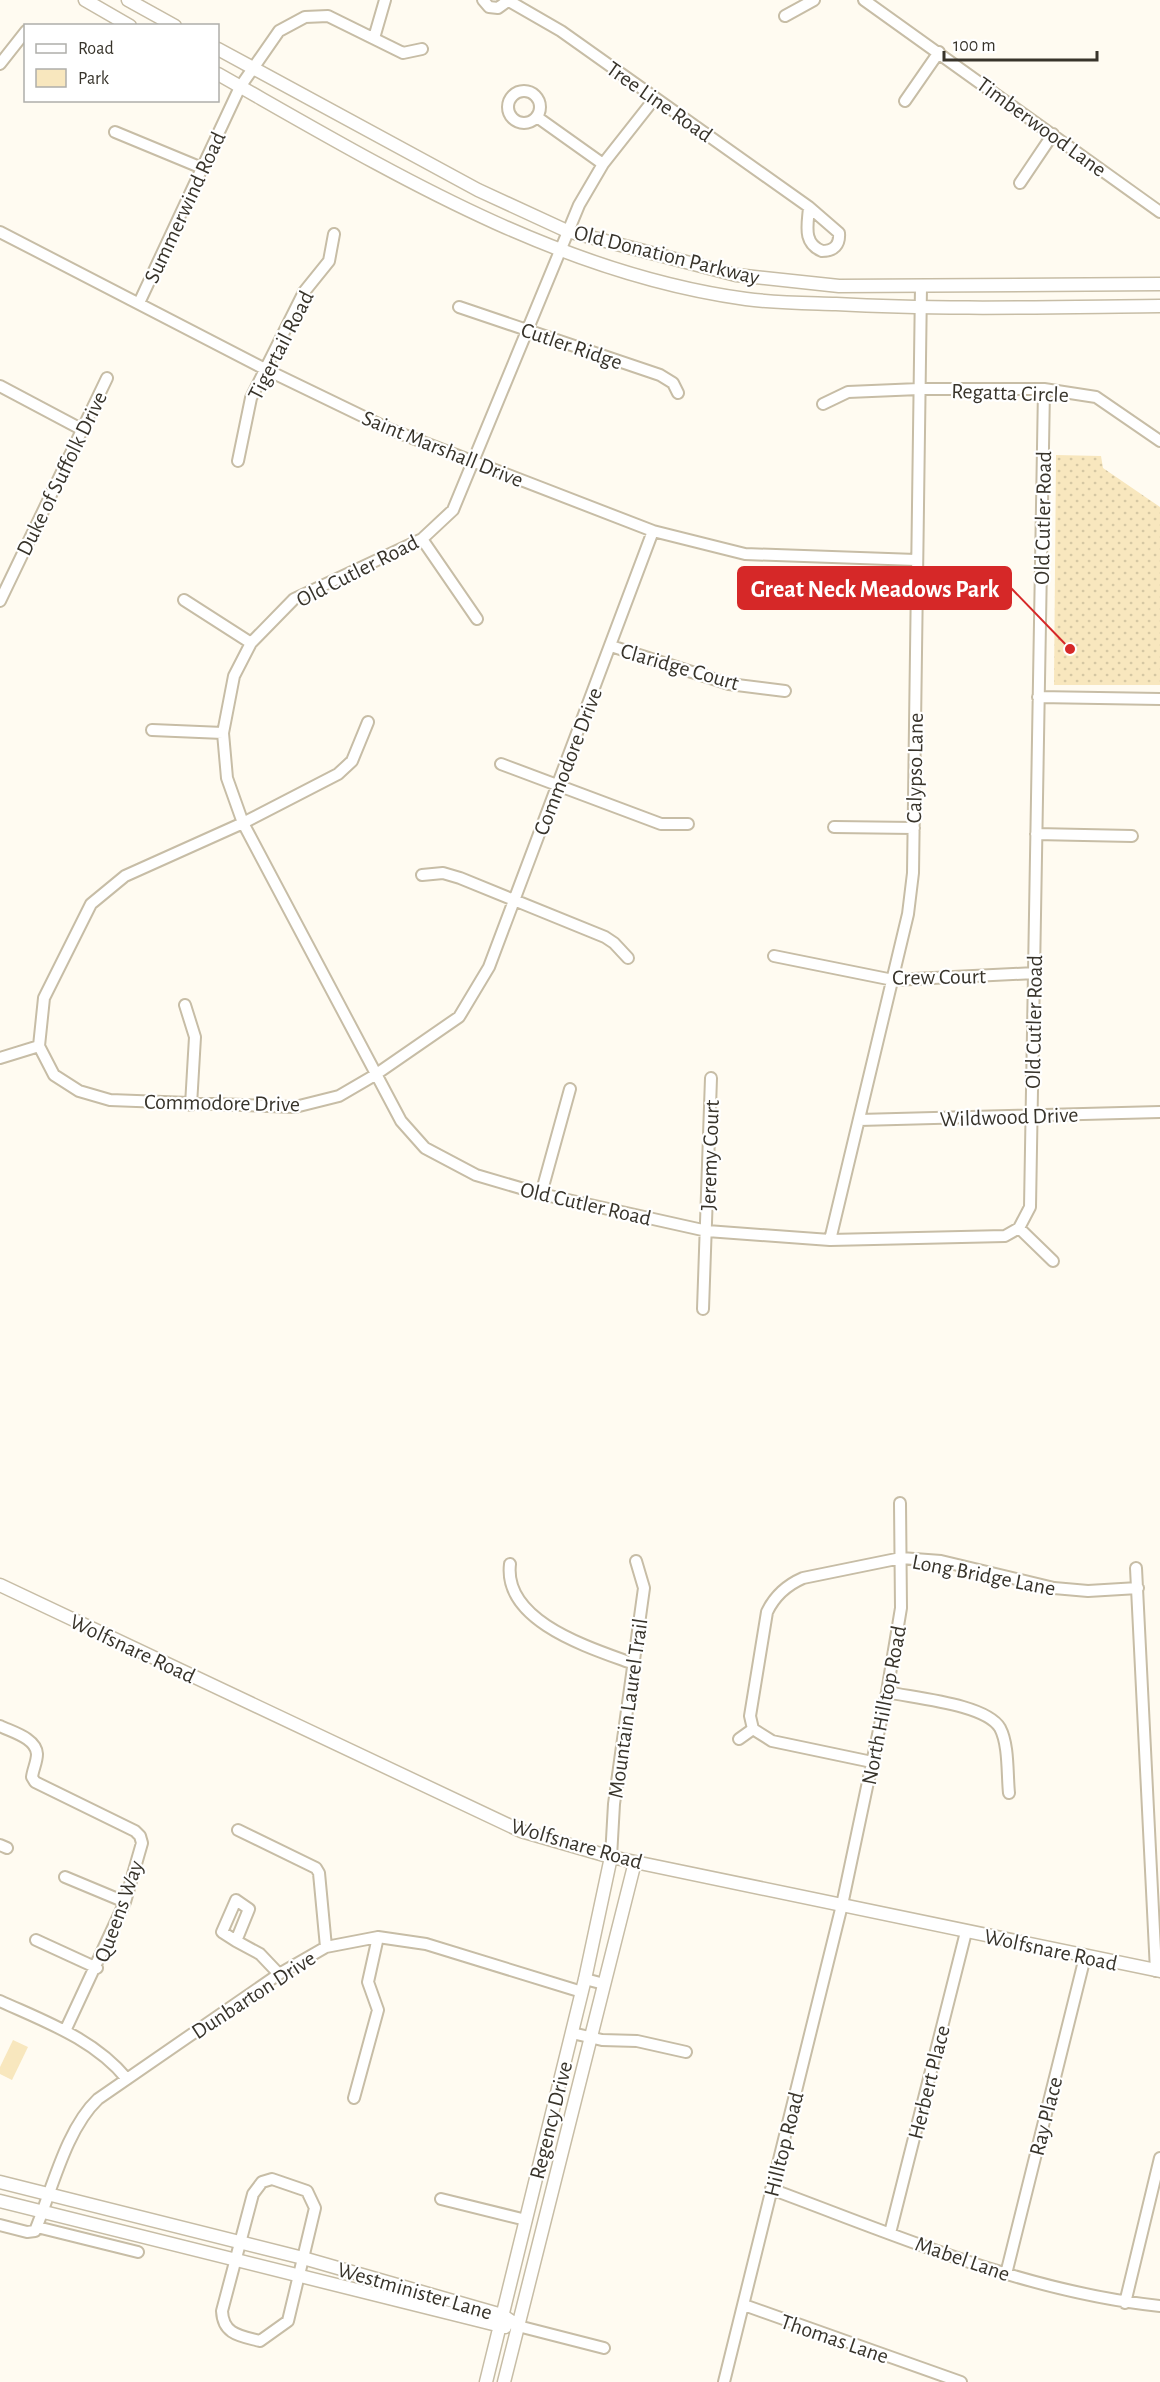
<svg xmlns="http://www.w3.org/2000/svg" width="1160" height="2382" font-family="'Alegreya Sans',sans-serif">
  <style>
    .green { fill: url(#green-dots) }
    .pitch { fill: #f8e7be }
    .lines { fill: none; stroke-linecap: round; stroke-linejoin: round }
    .minor-casing { stroke: #c7bda6; stroke-width: 14 }
    .tertiary-casing { stroke: #c7bda6; stroke-width: 15 }
    .minor { stroke: #fff; stroke-width: 10 }
    .tertiary { stroke: #fff; stroke-width: 12 }
    .labels { text-anchor: middle; stroke-width: 4.5; stroke-linejoin: round; paint-order: stroke }
    .street-label { font-size: 22px; fill: #38342b; stroke: #fff }
    .leader { fill: none; stroke: #d62828; stroke-width: 2 }
    .callout-dot { fill: #d62828; stroke: #fff; stroke-width: 2 }
    .callout { fill: #d62828; stroke: #d62828; stroke-width: 2 }
    .callout-label { font-size: 24px; text-anchor: middle; font-weight: bold; fill: #fff }
  </style>
  <defs>
    <pattern id="green-dots" width="8" height="8" patternUnits="userSpaceOnUse" patternTransform="scale(1.5)"><rect width="8" height="8" fill="#f8e7be"/><path d="M2 2h.1M6 6h.1" fill="none" stroke="#d5c7a3" stroke-width="1.8" stroke-linecap="round"/></pattern>
  </defs>
  <rect width="100%" height="100%" fill="#fffbf1"/>
  <!-- green -->
  <path class="green" d="M1056,455L1101,456L1103,468L1160,507V685H1054Z"/>
  <!-- pitch -->
  <path class="pitch" d="M13,2040L28,2047L12,2080L0,2074V2067Z"/>
  <g class="lines">
    <!-- minor casing -->
    <g class="minor-casing">
      <path id="minor" d="M483,0L489,7L498,8L509,0
        M864,0L1160,212
        M509,1L561,31L809,207
        M785,16L814,0
        M374,38L385,0
        M0,64L26,31
        M508 107a16 16 0 1 1 32 0a16 16 0 1 1-32 0Z
        M655,98L603,164L579,205L453,510L422,539L294,599L251,643L234,676L223,733L227,778L243,823L401,1121L425,1148L476,1175L541,1194L707,1231L830,1240L1005,1236L1019,1228L1030,1207L1044,389
        M905,101L939,52
        M537,117L603,164
        M115,132L202,168
        M1020,183L1053,134
        M809,207L839,233C840,245 834,251 822,251C802,243 808,224 809,207Z
        M0,232L265,369L389,429L653,531L745,554L916,560
        M139,303L240,87L279,31L305,17L328,16L403,53L422,49
        M459,307L660,375L673,383L678,393
        M0,386L81,429
        M823,404L848,392L919,389H1044L1096,397L1160,441
        M238,461L251,398L304,292L329,261L334,234
        M422,539L477,619
        M184,600L251,643
        M0,601L107,378
        M611,646L729,684L785,691
        M1038,697L1160,699
        M368,722L352,761L338,774L243,823L125,876L91,904L44,998L39,1046L54,1075L79,1091L110,1100L295,1107L339,1096L375,1075L459,1017L489,967L653,531
        M152,730L223,733
        M501,764L661,824H688
        M834,827L914,828
        M1036,834L1132,836
        M422,875L443,873L460,878L605,937L614,943L628,958
        M774,956L893,980L1035,973
        M185,1005L195,1037L191,1105
        M0,1058L39,1046
        M859,1120L1160,1112
        M541,1194L570,1089
        M1019,1228L1053,1261
        M830,1240L908,914L913,873L921,286
        M703,1309L711,1078
        M510,1564C503,1622 591,1648 634,1664
        M1136,1568L1156,1971
        M887,1692C914,1698 986,1704 1000,1728C1009,1745 1007,1774 1009,1793
        M0,1726C12,1732 36,1738 37,1754C37,1762 33,1769 32,1777L35,1782L135,1831L140,1836L142,1843L125,1902L65,2031
        M739,1739L753,1729
        M872,1762L772,1741L753,1729L750,1716L767,1612C775,1595 787,1585 803,1578L901,1558L941,1561L1054,1588L1088,1591L1138,1588
        M238,1830L316,1868L319,1873L326,1947
        M0,1845L7,1848
        M611,1857L614,1804L644,1588L636,1561
        M65,1877L125,1902
        M236,1900L249,1909L236,1941L222,1932Z
        M36,1940L97,1968
        M236,1941L260,1954L279,1974
        M585,1979L604,1984
        M0,2001C46,2022 94,2039 127,2079
        M572,2033L602,2040L637,2041L686,2052
        M354,2098L378,2010L368,1982L378,1937
        M272,2179L307,2191L315,2208L288,2321L260,2341C241,2336 223,2335 222,2311L253,2194L262,2182Z
        M771,2189C898,2236 1025,2292 1160,2306
        M441,2199L526,2220
        M0,2225L27,2232L35,2231C52,2190 66,2129 98,2099L279,1974L326,1947L378,1937L426,1944L582,1992
        M37,2227L138,2252
        M890,2233L966,1932
        M1006,2274L1085,1957
        M1125,2303L1160,2158
        M744,2305L961,2382
        M518,2326L604,2348
        M724,2382L842,1905L887,1692L901,1608L900,1503"/>
    </g>
    <!-- tertiary casing -->
    <g class="tertiary-casing">
      <path id="tertiary" d="M85,0L130,26
        M128,0L175,26
        M218,49L478,190L567,231L736,275L839,286L1160,284
        M218,74C384,168 554,273 746,299C776,303 806,303 836,304C944,310 1052,307 1160,306
        M0,1585L521,1831L611,1857L1160,1971
        M0,2182L303,2258L502,2315L518,2326
        M0,2201L505,2327
        M486,2382L585,1979L611,1857
        M504,2382L635,1862"/>
    </g>
    <!-- minor -->
    <use href="#minor" class="minor"/>
    <!-- tertiary -->
    <use href="#tertiary" class="tertiary"/>
  </g>
  <g class="labels">
    <!-- street labels -->
    <g class="street-label">
      <text transform="translate(660 101) rotate(35)" y="8">Tree Line Road</text>
      <text transform="translate(1042 126) rotate(36)" y="8">Timberwood Lane</text>
      <text transform="translate(184 207) rotate(-65)" y="8">Summerwind Road</text>
      <text transform="translate(667 254) rotate(14)" y="8">Old Donation Parkway</text>
      <text transform="translate(280 345) rotate(-63)" y="8">Tigertail Road</text>
      <text transform="translate(572 345) rotate(19)" y="8">Cutler Ridge</text>
      <text transform="translate(1010 392) rotate(2)" y="8">Regatta Circle</text>
      <text transform="translate(443 448) rotate(22)" y="8">Saint Marshall Drive</text>
      <text transform="translate(61 473) rotate(-64)" y="8">Duke of Suffolk Drive</text>
      <text transform="translate(1042 518) rotate(-89)" y="8">Old Cutler Road</text>
      <text transform="translate(357 570) rotate(-27)" y="8">Old Cutler Road</text>
      <text transform="translate(680 666) rotate(16)" y="8">Claridge Court</text>
      <text transform="translate(567 761) rotate(-69)" y="8">Commodore Drive</text>
      <text transform="translate(914 768) rotate(-89)" y="8">Calypso Lane</text>
      <text transform="translate(939 976) rotate(-1)" y="8">Crew Court</text>
      <text transform="translate(1033 1022) rotate(-89)" y="8">Old Cutler Road</text>
      <text transform="translate(222 1102) rotate(1)" y="8">Commodore Drive</text>
      <text transform="translate(1009 1116) rotate(-2)" y="8">Wildwood Drive</text>
      <text transform="translate(709 1155) rotate(-88)" y="8">Jeremy Court</text>
      <text transform="translate(586 1203) rotate(13)" y="8">Old Cutler Road</text>
      <text transform="translate(984 1574) rotate(11)" y="8">Long Bridge Lane</text>
      <text transform="translate(133 1648) rotate(25)" y="8">Wolfsnare Road</text>
      <text transform="translate(883 1705) rotate(-79)" y="8">North Hilltop Road</text>
      <text transform="translate(627 1708) rotate(-82)" y="8">Mountain Laurel Trail</text>
      <text transform="translate(577 1843) rotate(16)" y="8">Wolfsnare Road</text>
      <text transform="translate(118 1911) rotate(-70)" y="8">Queens Way</text>
      <text transform="translate(1051 1949) rotate(12)" y="8">Wolfsnare Road</text>
      <text transform="translate(253 1994) rotate(-33)" y="8">Dunbarton Drive</text>
      <text transform="translate(928 2082) rotate(-76)" y="8">Herbert Place</text>
      <text transform="translate(1045 2116) rotate(-76)" y="8">Ray Place</text>
      <text transform="translate(550 2120) rotate(-76)" y="8">Regency Drive</text>
      <text transform="translate(783 2144) rotate(-76)" y="8">Hilltop Road</text>
      <text transform="translate(963 2258) rotate(19)" y="8">Mabel Lane</text>
      <text transform="translate(415 2290) rotate(16)" y="8">Westminister Lane</text>
      <text transform="translate(835 2338) rotate(19)" y="8">Thomas Lane</text>
    </g>
  </g>
  <!-- callouts -->
  <path class="leader" d="M1070 649L1011 588"/>
  <circle class="callout-dot" cx="1070" cy="649" r="6"/>
  <rect class="callout" x="738" y="567" width="273" height="42" rx="6"/>
  <g class="callout-label">
    <text x="875" y="597">Great Neck Meadows Park</text>
  </g>
  <!-- legend -->
  <rect x="24" y="24" width="195" height="78" fill="#ffffff" stroke="#afaeaa" stroke-width="1.5"/>
  <rect x="36" y="44" width="30" height="9" fill="#ffffff" stroke="#afaeaa" stroke-width="1.5"/>
  <text x="78" y="54" font-size="18" fill="#38342b">Road</text>
  <rect x="36" y="69" width="30" height="18" fill="#f8e7be" stroke="#afaeaa" stroke-width="1.5"/>
  <text x="78" y="84" font-size="18" fill="#38342b">Park</text>
  <!-- scale -->
  <path d="M944 51v9h153v-9" fill="none" stroke="#38342b" stroke-width="3"/>
  <text x="953" y="51" font-size="18" fill="#38342b" stroke="#ffffff" stroke-width="4.5" paint-order="stroke">100 m</text>
</svg>
